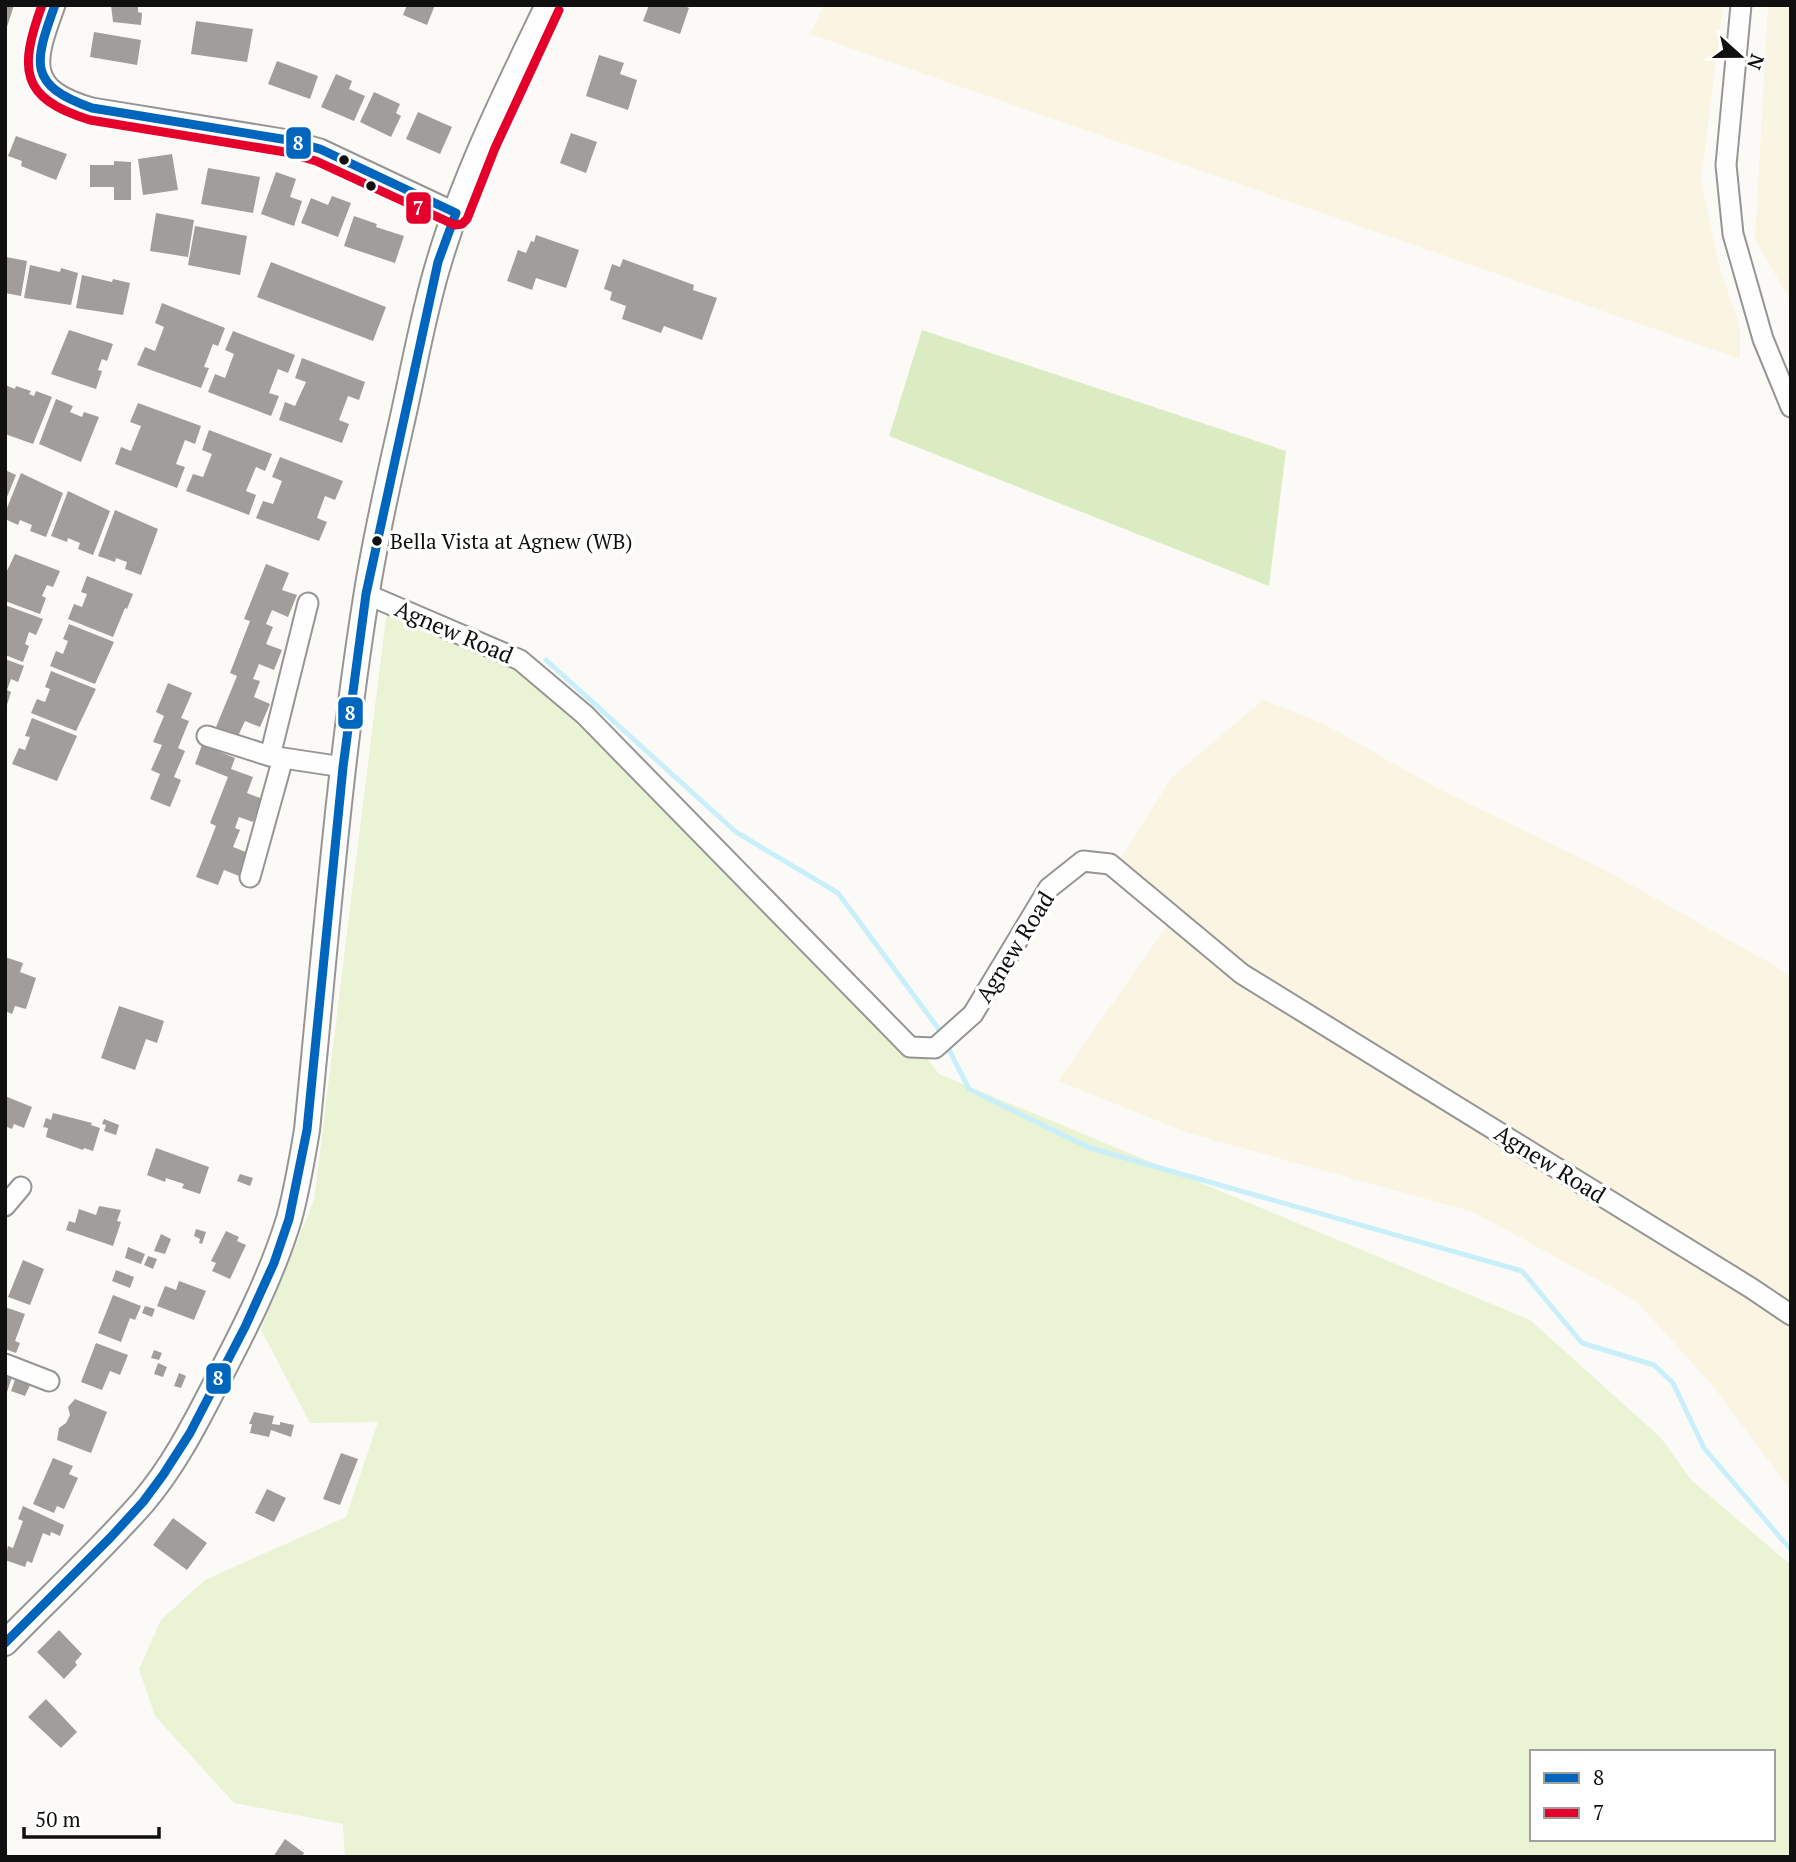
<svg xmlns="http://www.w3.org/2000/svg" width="1796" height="1862" font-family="'PT Serif',serif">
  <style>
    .farmland { fill: #faf4e2 }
    .green { fill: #eaf3d4; fill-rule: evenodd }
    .forest { fill: #dcecc2 }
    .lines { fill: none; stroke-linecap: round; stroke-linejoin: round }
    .stream { stroke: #c9f0fa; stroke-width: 5 }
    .building { fill: #a09d9b }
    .minor-casing { stroke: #969594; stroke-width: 23 }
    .tertiary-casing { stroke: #969594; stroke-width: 28 }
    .minor { stroke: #fffefe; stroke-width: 19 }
    .tertiary { stroke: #fffefe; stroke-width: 24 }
    .bus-1-casing { stroke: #fff; stroke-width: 14 }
    .bus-2-casing { stroke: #fff; stroke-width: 14 }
    .bus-1 { stroke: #0065bd; stroke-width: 9 }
    .bus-2 { stroke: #e4002b; stroke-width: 9 }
    .bus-dot { fill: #101010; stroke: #fff; stroke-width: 2.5 }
    .labels { text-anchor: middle; stroke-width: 7; stroke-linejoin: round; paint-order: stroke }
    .bus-label { font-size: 21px; fill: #101010; stroke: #fff; text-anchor: start }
    .street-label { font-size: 23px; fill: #101010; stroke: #fff }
    .line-badge { stroke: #fff; stroke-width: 2.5 }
    .badge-label { font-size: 19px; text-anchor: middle; font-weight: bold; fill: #fff }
  </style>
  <rect width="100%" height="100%" fill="#fcfaf7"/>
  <!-- farmland -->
  <path class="farmland" d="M824,5H1723L1701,181L1720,269L1740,326V359L810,34Z
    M1768,5H1791V302L1755,239Z
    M1263,700L1322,723L1439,789L1605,870L1791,975V1491L1713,1386L1636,1301L1473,1212L1188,1133L1058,1081L1169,923L1117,864L1172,777Z"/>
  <!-- green -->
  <path class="green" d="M388,601L517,665L911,1049L922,1051L939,1074L1530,1320L1661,1438L1691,1480L1791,1565V1857H345L343,1824L234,1803L155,1716L139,1669L161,1620L205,1580L346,1517L378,1422L310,1423L261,1330L314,1200ZM1532,1752H1773V1839H1532Z"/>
  <!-- forest -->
  <path class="forest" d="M922,330L1286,451L1269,586L889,436Z"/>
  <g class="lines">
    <!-- stream -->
    <path class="stream" d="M546,660L736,832L838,893L938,1028L969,1089L1090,1148L1522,1271L1582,1343L1654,1365L1673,1383L1704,1448L1791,1550"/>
  </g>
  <!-- building -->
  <path class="building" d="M5,5H14L6,30H5Z
    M111,5H138V12L142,13L141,25L113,22Z
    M407,5H435L427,25L403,15Z
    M649,5H683L689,8L680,34L643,21Z
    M196,21L253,29L247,62L191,54Z
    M94,32L141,40L137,65L90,57Z
    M599,55L624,63L620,74L637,80L628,110L586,96Z
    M277,61L318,76L310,99L268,84Z
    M336,74L352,81L349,89L365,96L354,121L321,107Z
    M374,92L400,104L396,113L401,116L391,137L360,122Z
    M418,112L452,127L440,154L406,139Z
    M571,133L597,142L586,173L560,163Z
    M16,136L67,154L56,180L21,166L22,161L8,156Z
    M172,154L178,190L143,195L138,159Z
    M114,161L131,162V200H114V187H90V165H114Z
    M208,168L260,177L253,213L201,204Z
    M276,172L296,179L290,197L302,201L294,226L261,214Z
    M332,196L351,203L338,237L301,223L311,198L328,205Z
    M156,213L194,220L188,257L150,251Z
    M354,216L377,224L376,227L404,236L395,263L344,246Z
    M195,226L247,236L240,275L188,265Z
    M536,235L579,250L566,288L536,278L532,290L507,281L518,250L526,253L531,241L534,242Z
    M6,257L27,261L21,296L5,293Z
    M623,259L694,285L693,290L717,298L702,340L664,326L661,333L622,319L626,306L610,300L612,292L604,289L612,264L620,267Z
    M271,262L386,307L373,341L257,297Z
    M30,265L60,272L61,268L78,273L71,305L24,298Z
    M82,275L112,282L113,279L130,283L123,315L76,308Z
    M162,303L225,328L218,346L213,344L204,367L209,368L201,388L137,365L145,347L155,351L164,327L155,323Z
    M69,330L113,344L107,361L102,359L98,370L102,371L96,389L51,374Z
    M233,331L295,355L288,373L278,369L269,393L279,396L271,416L208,392L215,374L225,378L234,354L225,350Z
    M302,358L365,382L359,400L348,396L339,420L349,424L342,443L279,420L285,402L295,406L306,382L295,378Z
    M5,385L15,389L16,386L31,391L29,394L34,396L36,391L52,397L33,444L5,434Z
    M56,399L73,406L70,412L82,417L84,412L99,417L81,462L39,444Z
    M138,403L201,426L195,444L185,440L176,464L185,467L177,488L115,464L121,447L131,451L141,426L130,422Z
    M209,430L272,454L265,471L256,467L246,491L256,495L249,515L186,491L193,474L203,477L212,454L202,450Z
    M280,457L343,481L335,500L325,496L317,518L327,522L319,541L256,518L263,501L273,504L282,481L272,477Z
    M5,470L16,475L5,502Z
    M21,473L63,493L46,537L30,531L32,525L20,520L18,525L5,519V513Z
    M68,491L110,511L93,555L78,549L80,543L68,538L67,542L51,536Z
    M115,510L158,529L141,575L125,569L127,562L116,558L115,562L98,556Z
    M15,554L60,571L53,587L47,585L42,596L46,598L40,614L5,601V575Z
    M266,564L289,573L282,590L297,595L288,617L272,610L266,624L273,627L266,644L282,650L274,670L259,664L253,679L260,681L254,697L270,704L260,727L245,721L238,736L216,727L237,676L230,673L250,621L244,619Z
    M87,576L133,594L127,609L125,608L113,637L68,619L74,604L82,607L87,594L81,592Z
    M5,605L43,619L36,635L29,632L25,644L29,646L23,662L5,655Z
    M69,624L114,642L95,684L50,666L56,651L63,654L68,641L63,639Z
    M5,659L24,666L18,682L11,679L7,690L11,692L6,708Z
    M51,671L96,689L76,731L31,713L37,699L45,702L50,689L45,687Z
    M168,683L192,693L181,718L189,721L178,748L185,751L174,777L181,780L170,807L150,799L160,774L151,770L162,745L153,742L164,716L156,712Z
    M32,718L77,736L57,781L12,764L19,748L25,750L30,737L25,736Z
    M202,745L235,758L231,769L253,777L247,793L263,799L253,822L239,817L235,828L240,830L233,847L248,853L239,876L224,870L218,885L196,877L216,826L210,823L228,777L195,764Z
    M5,957L23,963L20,972L36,978L26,1009L15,1006L12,1014L5,1011Z
    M119,1006L164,1021L157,1043L146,1039L135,1070L101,1058Z
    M5,1096L32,1107L24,1128L14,1124L12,1129L5,1126Z
    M53,1113L92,1123L91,1125L100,1128L93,1151L84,1148L83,1150L46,1137L48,1128L43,1127L46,1118L51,1120Z
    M104,1119L119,1125L116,1135L104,1131L106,1125L102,1124Z
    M156,1148L209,1167L200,1194L182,1188L184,1184L166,1178L165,1182L147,1175Z
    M240,1174L253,1178L250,1186L237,1181Z
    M99,1206L121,1210L117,1221L121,1222L113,1246L66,1230L69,1221L75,1223L79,1209L96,1215Z
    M196,1229L206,1232L202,1244L199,1243L200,1239L194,1236Z
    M226,1231L239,1237L237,1241L246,1245L230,1279L212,1271L216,1263L211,1261Z
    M161,1234L171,1239L165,1254L154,1251Z
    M128,1247L145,1254L141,1264L125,1258Z
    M148,1256L157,1259L153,1269L144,1265Z
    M23,1260L44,1269L30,1305L8,1297Z
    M116,1270L134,1277L130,1288L112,1281Z
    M179,1281L206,1291L194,1320L157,1306L165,1286L176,1290Z
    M113,1295L141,1306L135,1320L130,1318L121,1342L98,1333Z
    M145,1306L155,1309L152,1317L142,1313Z
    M5,1307L25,1314L15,1341L20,1343L16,1353L5,1349Z
    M96,1343L128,1355L120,1375L110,1371L102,1390L81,1382Z
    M154,1350L162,1353L159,1360L151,1358Z
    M158,1363L167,1367L163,1377L154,1374Z
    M179,1373L186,1376L181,1388L174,1386Z
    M5,1374L12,1377L6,1395H5Z
    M16,1377L31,1383L25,1396L11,1391Z
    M75,1399L107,1412L91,1453L57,1440L59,1428L66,1423L70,1415L68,1407Z
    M254,1412L274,1416L272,1424L280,1425V1422L294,1425L291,1437L271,1430L269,1437L250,1433L252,1424H249Z
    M341,1453L358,1459L340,1505L323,1499Z
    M53,1458L73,1466L69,1474L78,1478L64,1509L57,1506L54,1513L33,1504Z
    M267,1489L286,1498L274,1522L255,1513Z
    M23,1506L64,1525L60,1536L51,1532L50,1536L43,1533L32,1563L27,1561L25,1567L5,1560L8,1546L13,1548L23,1521L18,1519Z
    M173,1518L207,1543L187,1570L153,1545Z
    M59,1630L82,1654L75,1662L77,1665L64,1679L37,1652Z
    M46,1699L77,1732L61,1748L28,1717Z
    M285,1839L304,1853L302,1857H273Z"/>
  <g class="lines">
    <!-- minor casing -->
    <g class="minor-casing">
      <path id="minor" d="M55,5C35,60 24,89 92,108L288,140L320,149L456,213
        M1741,5L1726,165L1733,234L1763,339L1791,407
        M366,594L520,660L585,715L910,1047L935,1048L973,1014L1049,888L1083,861L1110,864L1242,974L1751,1288L1791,1315
        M207,736L270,756L343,767
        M270,756L308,603
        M250,877L283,758
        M5,1206L21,1187
        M5,1364L49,1381"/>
    </g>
    <!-- tertiary casing -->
    <g class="tertiary-casing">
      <path id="tertiary" d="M5,1643C51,1596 100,1551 143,1502C172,1468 193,1428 213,1389C242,1334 271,1278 289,1219C297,1190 302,1160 307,1130C325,952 338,774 366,598C375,538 389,479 402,421C414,368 423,314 439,262C465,174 508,88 548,5"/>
    </g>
    <!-- minor -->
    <use href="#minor" class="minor"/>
    <!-- tertiary -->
    <use href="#tertiary" class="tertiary"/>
    <!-- bus-1 casing -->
    <g class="bus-1-casing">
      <path id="bus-1" d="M5,1643L110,1538L143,1502L163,1475L190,1433L245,1327L274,1263L289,1219L307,1130L343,767L366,594L438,262L456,213L320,149L288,140L92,108C27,85 34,63 55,5"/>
    </g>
    <!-- bus-2 casing -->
    <g class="bus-2-casing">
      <path id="bus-2" d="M42,5C19,69 19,98 90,120L285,152L316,161L455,225L462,224L467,219L495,148L559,10"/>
    </g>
    <!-- bus-1 -->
    <use href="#bus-1" class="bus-1"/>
    <!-- bus-2 -->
    <use href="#bus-2" class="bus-2"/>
  </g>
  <!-- markers -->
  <g class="bus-dot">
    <circle cx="344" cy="160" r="6"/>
    <circle cx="371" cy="186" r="6"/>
    <circle cx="377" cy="541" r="6"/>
  </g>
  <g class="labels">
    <!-- bus labels -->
    <g class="bus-label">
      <text x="390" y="549">Bella Vista at Agnew (WB)</text>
    </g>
    <!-- street labels -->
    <g class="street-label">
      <text transform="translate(454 632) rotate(23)" y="8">Agnew Road</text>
      <text transform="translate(1015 947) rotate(-58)" y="8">Agnew Road</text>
      <text transform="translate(1550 1164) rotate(32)" y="8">Agnew Road</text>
    </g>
  </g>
  <g class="line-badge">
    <rect x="285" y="126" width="27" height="34" rx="7" fill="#0065bd"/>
    <rect x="405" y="191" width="27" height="34" rx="7" fill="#e4002b"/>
    <rect x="337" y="696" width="27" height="34" rx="7" fill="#0065bd"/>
    <rect x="205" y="1362" width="27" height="33" rx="7" fill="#0065bd"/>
  </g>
  <g class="badge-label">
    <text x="298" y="150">8</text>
    <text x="418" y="215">7</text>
    <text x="350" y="720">8</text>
    <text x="218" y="1385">8</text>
  </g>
  <!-- border -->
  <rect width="1796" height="1862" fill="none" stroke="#101010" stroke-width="14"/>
  <!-- legend -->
  <rect x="1530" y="1750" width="245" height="91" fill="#ffffff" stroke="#9f9f9f" stroke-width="2"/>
  <rect x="1544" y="1773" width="35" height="10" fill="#0065bd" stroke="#9f9f9f" stroke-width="2"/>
  <text x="1593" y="1785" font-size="21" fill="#101010">8</text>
  <rect x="1544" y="1808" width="35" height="10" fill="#e4002b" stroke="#9f9f9f" stroke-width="2"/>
  <text x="1593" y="1820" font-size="21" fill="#101010">7</text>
  <!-- north arrow -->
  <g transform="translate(1740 56) rotate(111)" stroke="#ffffff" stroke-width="5" paint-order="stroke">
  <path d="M0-5L12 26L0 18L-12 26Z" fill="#101010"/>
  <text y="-10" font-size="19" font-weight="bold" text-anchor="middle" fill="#101010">N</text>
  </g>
  <!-- scale -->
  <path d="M24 1827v10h135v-10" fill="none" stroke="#101010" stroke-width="3.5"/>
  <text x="35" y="1827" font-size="21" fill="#101010" stroke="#ffffff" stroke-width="5" paint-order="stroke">50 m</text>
</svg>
